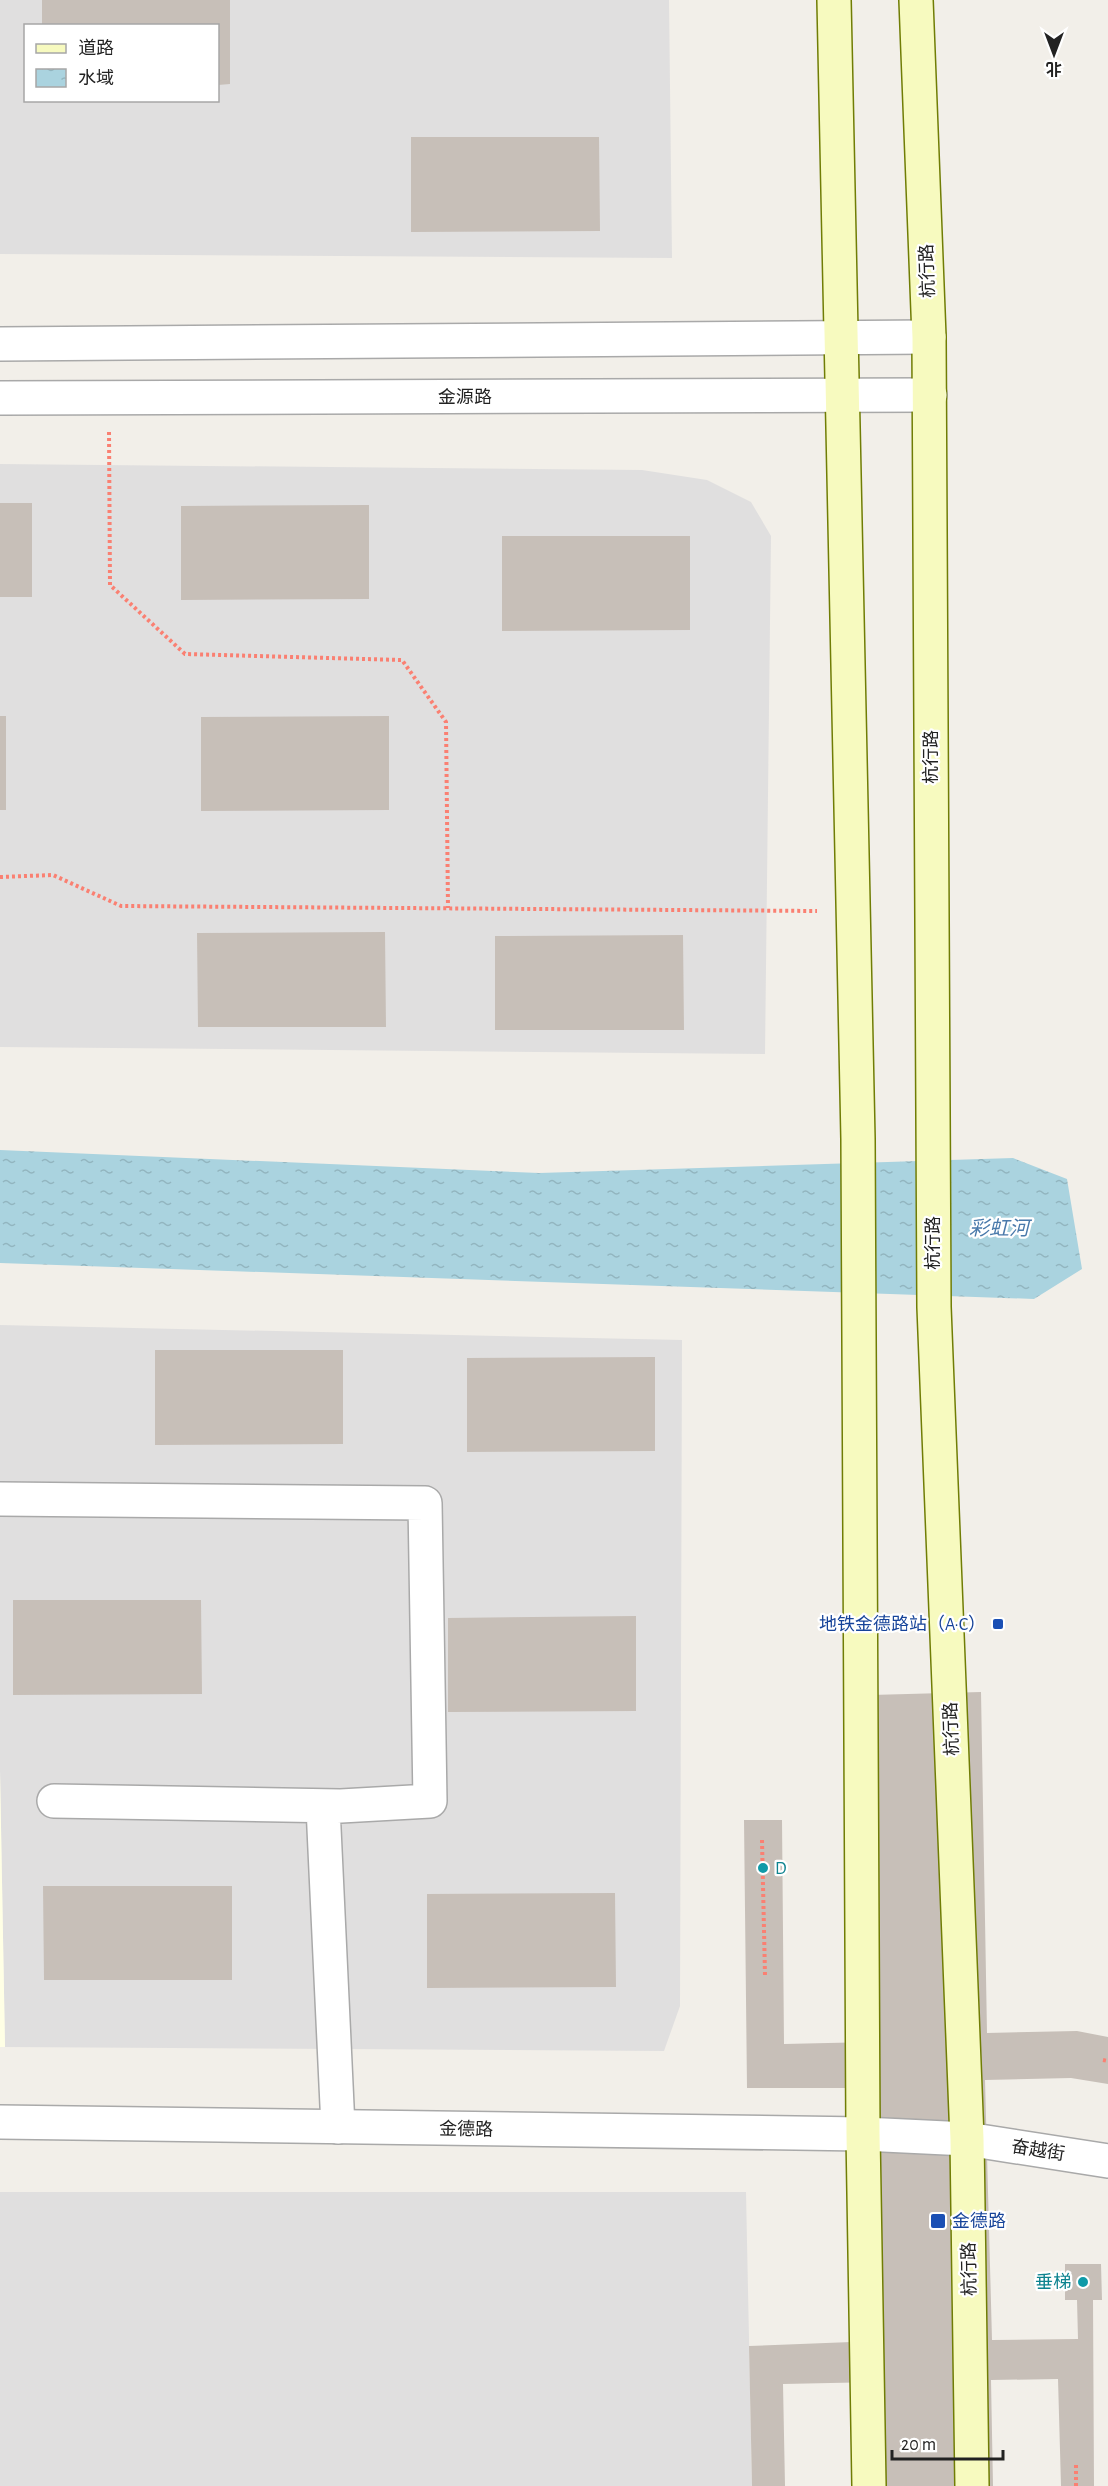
<svg xmlns="http://www.w3.org/2000/svg" width="1108" height="2486" font-family="'Alegreya Sans','Noto Sans SC',sans-serif">
  <style>
    .residential { fill: #e0dfdf; fill-rule: evenodd }
    .education { fill: #ffffe5 }
    .water { fill: url(#water-ripples) }
    .building { fill: #c7bfb8 }
    .lines { fill: none; stroke-linecap: round; stroke-linejoin: round }
    .minor-casing { stroke: #a9a9a9; stroke-width: 36 }
    .tertiary-casing { stroke: #a9a9a9; stroke-width: 36 }
    .secondary-casing { stroke: #707d05; stroke-width: 36 }
    .path { stroke: #fa8072; stroke-width: 4; stroke-dasharray: 3 3; stroke-linecap: butt }
    .minor { stroke: #fff; stroke-width: 33 }
    .tertiary { stroke: #fff; stroke-width: 33 }
    .secondary { stroke: #f7fabf; stroke-width: 33 }
    .transit-dot { fill: #1a4fb4; stroke: #fff; stroke-width: 2 }
    .culture-dot { fill: #0f9aa8; stroke: #fff; stroke-width: 2 }
    .labels { text-anchor: middle; stroke-width: 4.5; stroke-linejoin: round; paint-order: stroke }
    .street-label { font-size: 18px; fill: #222; stroke: #fff }
    .transit-label { font-size: 18px; fill: #164399; stroke: #fff; text-anchor: end }
    .culture-label { font-size: 18px; fill: #0d838f; stroke: #fff; text-anchor: start }
    .water-label { font-size: 20px; font-style: italic; fill: #4a7aab; stroke: #fff }
  </style>
  <defs>
    <pattern id="water-ripples" width="26" height="14" patternUnits="userSpaceOnUse" patternTransform="scale(1.5)"><rect width="26" height="14" fill="#aad3df"/><path d="M2 4q2-2 4 0t4 0M15 11q2-2 4 0t4 0" fill="none" stroke="#92b5bf"/></pattern>
  </defs>
  <rect width="100%" height="100%" fill="#f2efe9"/>
  <!-- residential -->
  <path class="residential" d="M0,0H669L672,258L0,254ZM26,26H218V100H26Z
    M0,464L642,470L707,480L751,502L771,536L765,1054L0,1047Z
    M0,1325L682,1340L680,2006L664,2051L5,2047L0,1771Z
    M0,2192H746L752,2486H0Z"/>
  <!-- education -->
  <path class="education" d="M0,1771L5,2047H0Z"/>
  <!-- water -->
  <path class="water" d="M0,1150L539,1173L1013,1158L1067,1179L1082,1269L1034,1299L0,1263Z"/>
  <!-- building -->
  <path class="building" d="M42,0H230V84L218,85V26H42Z
    M411,137H599L600,231L411,232Z
    M0,503H32V597H0Z
    M369,505V599L181,600V506Z
    M502,536H690V630L502,631Z
    M0,716H6V810H0Z
    M389,716V810L201,811V717Z
    M385,932L386,1027H198L197,933Z
    M683,935L684,1030H495V936Z
    M155,1350H343V1444L155,1445Z
    M655,1357V1451L467,1452V1358Z
    M13,1600H201L202,1694L13,1695Z
    M636,1616V1711L448,1712V1618Z
    M981,1692L987,2033L1077,2031L1108,2037V2084L1071,2078L985,2080L992,2340L1078,2339L1077,2300H1065V2264H1101L1102,2300H1093L1094,2486H1061L1058,2379L991,2380L993,2486H879L878,2382L783,2384L785,2486H752L749,2346L877,2341L872,2088H747L744,1820H782L784,2044L872,2042L871,1695Z
    M43,1886H232V1980H44Z
    M615,1893L616,1987L427,1988V1894Z"/>
  <g class="lines">
    <!-- minor casing -->
    <g class="minor-casing">
      <path id="minor" d="M0,1499L425,1503L430,1801L323,1807L338,2127
        M54,1801L340,1806"/>
    </g>
    <!-- tertiary casing -->
    <g class="tertiary-casing">
      <path id="tertiary" d="M0,344L929,337
        M0,398L930,395
        M0,2122L863,2134L967,2139L1108,2161"/>
    </g>
    <!-- secondary casing -->
    <g class="secondary-casing">
      <path id="secondary" d="M834,0L858,1139L863,2134L869,2486
        M916,0L929,337L934,1307L967,2139L972,2486"/>
    </g>
    <!-- path -->
    <path class="path" d="M109,432L110,585L185,654L402,660L446,722L448,908
      M0,877L53,875L121,906L817,911
      M762,1840L765,1975
      M1103,2060L1108,2061
      M1076,2465V2486"/>
    <!-- minor -->
    <use href="#minor" class="minor"/>
    <!-- tertiary -->
    <use href="#tertiary" class="tertiary"/>
    <!-- secondary -->
    <use href="#secondary" class="secondary"/>
  </g>
  <!-- markers -->
  <g class="transit-dot">
    <rect x="992" y="1618" width="12" height="12" rx="3"/>
    <rect x="930" y="2213" width="16" height="16" rx="3"/>
  </g>
  <g class="culture-dot">
    <circle cx="763" cy="1868" r="6"/>
    <circle cx="1083" cy="2282" r="6"/>
  </g>
  <g class="labels">
    <!-- street labels -->
    <g class="street-label">
      <text transform="translate(927 271) rotate(-92)" y="6">杭行路</text>
      <text x="465" y="403">金源路</text>
      <text transform="translate(931 757) rotate(-90)" y="6">杭行路</text>
      <text transform="translate(933 1243) rotate(-90)" y="6">杭行路</text>
      <text transform="translate(951 1729) rotate(-92)" y="6">杭行路</text>
      <text transform="translate(466 2129) rotate(1)" y="6">金德路</text>
      <text transform="translate(1038 2150) rotate(9)" y="6">奋越街</text>
      <text transform="translate(969 2269) rotate(-91)" y="6">杭行路</text>
    </g>
    <!-- transit labels -->
    <g class="transit-label">
      <text x="986" y="1630">地铁金德路站（A·C）</text>
      <text x="952" y="2227" text-anchor="start">金德路</text>
    </g>
    <!-- culture labels -->
    <g class="culture-label">
      <text x="775" y="1874">D</text>
      <text x="1071" y="2288" text-anchor="end">垂梯</text>
    </g>
    <!-- water labels -->
    <g class="water-label">
      <text x="999" y="1235">彩虹河</text>
    </g>
  </g>
  <!-- legend -->
  <rect x="24" y="24" width="195" height="78" fill="#ffffff" stroke="#a7a7a7" stroke-width="1.5"/>
  <rect x="36" y="44" width="30" height="9" fill="#f7fabf" stroke="#a7a7a7" stroke-width="1.5"/>
  <text x="78" y="54" font-size="18" fill="#222222">道路</text>
  <rect x="36" y="69" width="30" height="18" fill="url(#water-ripples)" stroke="#a7a7a7" stroke-width="1.5"/>
  <text x="78" y="84" font-size="18" fill="#222222">水域</text>
  <!-- north arrow -->
  <g transform="translate(1054 54) rotate(180)" stroke="#ffffff" stroke-width="4.5" paint-order="stroke">
  <path d="M0-4.5L10 22L0 15L-10 22Z" fill="#222222"/>
  <text y="-9" font-size="16" font-weight="bold" text-anchor="middle" fill="#222222">北</text>
  </g>
  <!-- scale -->
  <path d="M892 2450v9h111v-9" fill="none" stroke="#222222" stroke-width="3"/>
  <text x="901" y="2450" font-size="18" fill="#222222" stroke="#ffffff" stroke-width="4.5" paint-order="stroke">20 m</text>
</svg>
